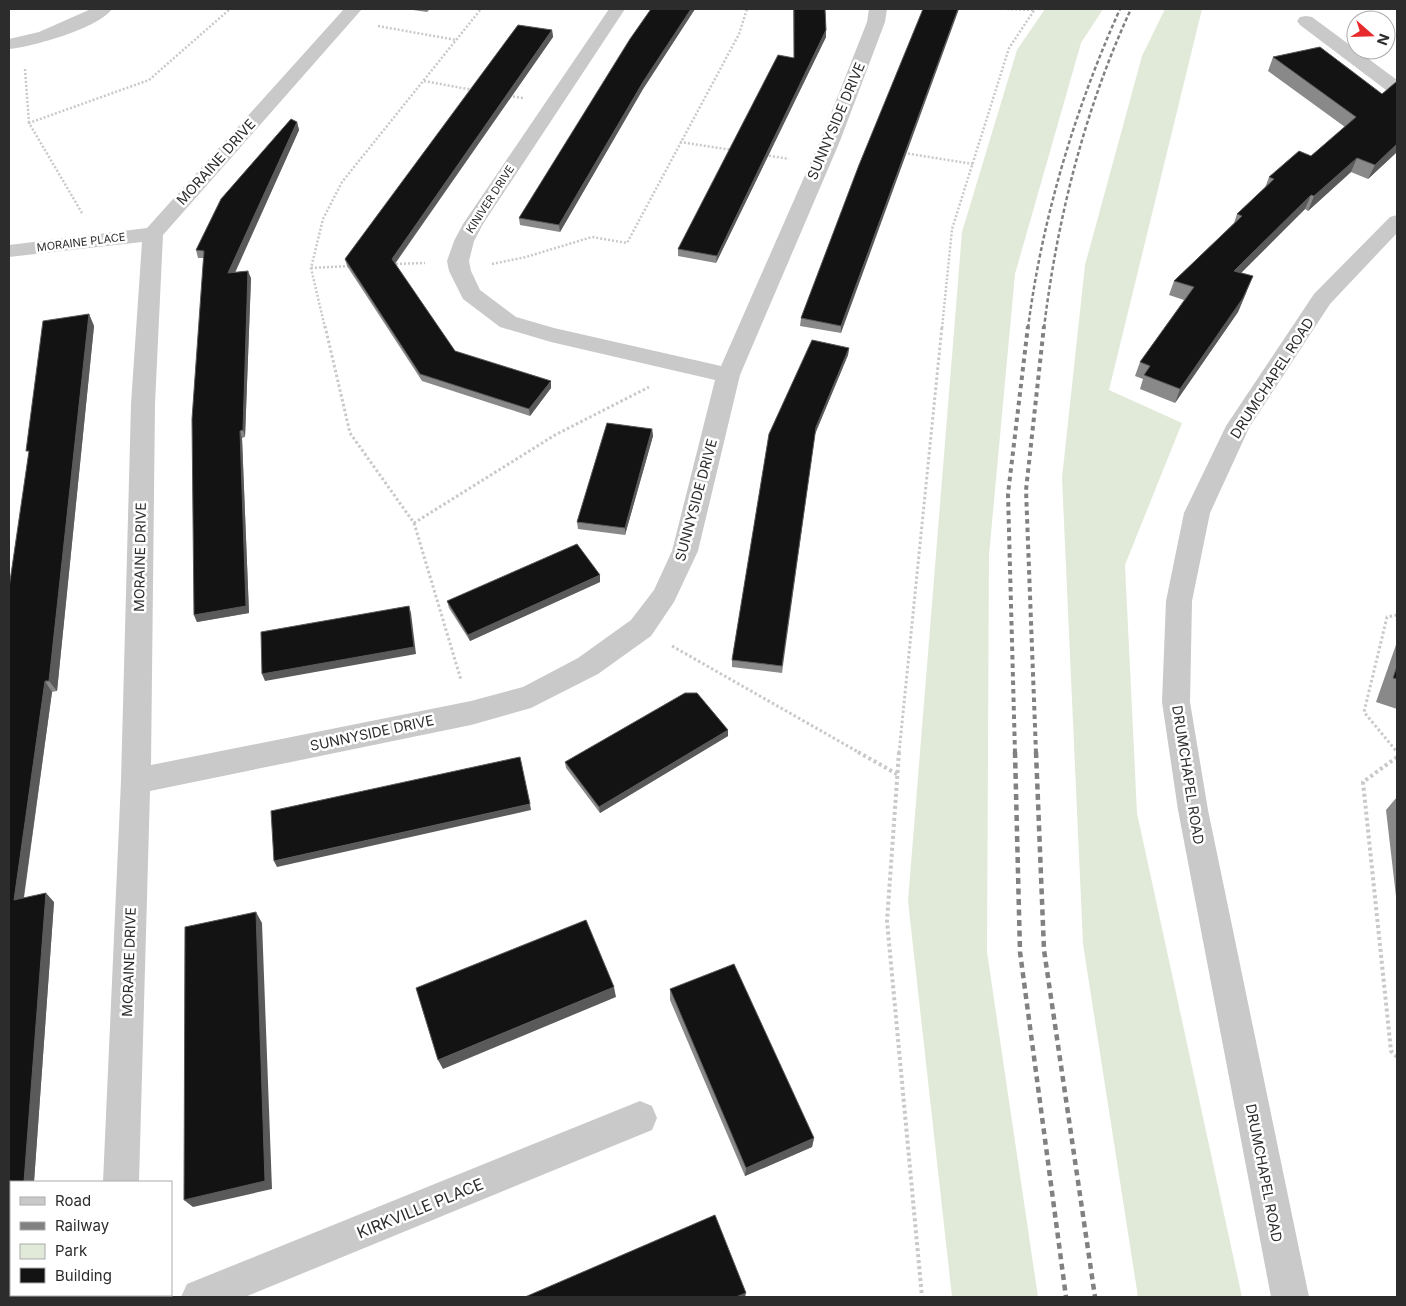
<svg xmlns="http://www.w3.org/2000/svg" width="1406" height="1306" font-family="Inter,sans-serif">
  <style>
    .green { fill: #e1ead9 }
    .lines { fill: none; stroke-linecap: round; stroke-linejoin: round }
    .path-far2 { stroke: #c9c9c9; stroke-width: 2.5; stroke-dasharray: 2 2; stroke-linecap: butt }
    .path-far1 { stroke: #c9c9c9; stroke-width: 3; stroke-dasharray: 2.5 2.5; stroke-linecap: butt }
    .path { stroke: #c9c9c9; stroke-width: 4; stroke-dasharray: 3 3; stroke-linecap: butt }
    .minor { fill: #c9c9c9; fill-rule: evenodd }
    .rail-far2 { stroke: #818181; stroke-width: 2.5; stroke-dasharray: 4 2.5; stroke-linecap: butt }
    .rail-far1 { stroke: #818181; stroke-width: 4; stroke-dasharray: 4.5 4; stroke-linecap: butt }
    .rail { stroke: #818181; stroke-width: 4.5; stroke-dasharray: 6 4.5; stroke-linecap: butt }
    .wall { fill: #898989 }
    .shaded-wall { fill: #5a5a5a }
    .building { fill: #131313; stroke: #5a5a5a }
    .labels { text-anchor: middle; stroke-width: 5; stroke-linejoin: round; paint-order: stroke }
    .far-street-label { font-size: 11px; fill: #2c2c2c; stroke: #fff }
    .street-label { font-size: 14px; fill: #2c2c2c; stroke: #fff }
    .near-street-label { font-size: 16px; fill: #2c2c2c; stroke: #fff }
  </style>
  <rect width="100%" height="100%" fill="#fff"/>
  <!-- green -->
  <path class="green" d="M1045,9H1103L1081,43L1015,274L989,555L987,952L1038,1297H952L908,901L962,232L1017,50Z
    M1165,9H1202L1109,390L1182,423L1125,565L1137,813L1242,1297H1138L1083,944L1062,478L1085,265L1142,56Z"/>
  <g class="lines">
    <!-- path-far2 -->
    <path class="path-far2" d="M1007,9L1034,10
      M378,26L456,40
      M25,69L29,123
      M424,81L473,90
      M509,96L523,98
      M680,142L732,150
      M904,153L973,164
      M765,155L789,159
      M82,213L29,123L149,80L230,9
      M392,264L425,263
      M492,264L526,257L592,237L627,243L739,34L747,9
      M311,268L350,266
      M325,328L311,268L323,219L342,182L481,9
      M942,328L952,229L1009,48L1035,9"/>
    <!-- path-far1 -->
    <path class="path-far1" d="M325,326L350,433L414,523L555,435L649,387
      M414,523L461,680
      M1397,615L1387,617L1364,712L1397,752
      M672,646L860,753
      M899,753L942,326"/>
    <!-- path -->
    <path class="path" d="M858,752L897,774
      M899,752L887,921L922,1297
      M1397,757L1363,782L1391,1051L1397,1057"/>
    <!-- minor -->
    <path class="minor" d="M91,9H112C99,28 32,47 9,49V39L39,32Z
      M344,9H362L163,235L155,404L151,765L471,701L523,687L578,658L631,620L654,590L672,551L715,380L551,342L500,327L463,299L449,271L447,261L454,241L463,224L609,9H625L483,224L474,241L469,261L471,271L480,290L516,317L554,328L721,366L820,141L867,22L869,9H887L885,22L840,141L740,375L698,551L674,602L651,636L598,674L531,708L471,725L150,791L139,1182H103L121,781L131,404L142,242L9,257V245L147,228Z
      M1306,16L1312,17L1397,80V95L1390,93L1300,25L1297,21L1300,17Z
      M1397,215V233L1330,304L1249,428L1210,513L1192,601L1190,702L1208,810L1309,1297H1271L1178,810L1162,702L1166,601L1184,513L1226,426L1314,294L1390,217Z
      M640,1101L652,1106L657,1118L652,1130L245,1297H181L187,1284Z
      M106,1295H144V1297H106Z"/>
    <!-- rail-far2 -->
    <path class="rail-far2" d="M1028,328C1042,218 1075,109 1120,9
      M1044,328C1057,219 1085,108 1131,9"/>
    <!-- rail-far1 -->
    <path class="rail-far1" d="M1015,753L1008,494L1028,326
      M1036,753L1026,490L1044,326"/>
    <!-- rail -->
    <path class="rail" d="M1015,752L1020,952L1066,1297
      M1036,752L1044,950L1095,1297"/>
  </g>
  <!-- wall -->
  <path class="wall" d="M406,9H430L427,12Z
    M651,9H695L643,89L560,232L520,225L519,218Z
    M793,9H825L826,30V37L716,263L678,256V249L794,57Z
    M552,30L553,37L395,264L455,351L551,388L530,416L422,381L347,266L345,259Z
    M1320,47L1397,152L1368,179L1351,172L1308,211L1305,209L1241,273L1247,291L1238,312L1175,403L1140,389L1143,379L1135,376L1140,362L1184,300L1169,295L1174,281L1234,223L1237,214L1265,188L1269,177L1311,156L1345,127L1268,71L1273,57Z
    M297,122L299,130L235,273L251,278L245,437L242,438L249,613L197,622L194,615L204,258H198L196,250Z
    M859,165L841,333L800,326L801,318Z
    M89,314L94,326L57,691L52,692L24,898L54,902L34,1182H11V1295H26V1297H9V588Z
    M849,348L848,355L815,434L782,673L732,667V660L769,434Z
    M652,429L653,436L625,535L578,529L577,522Z
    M600,582L470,641L449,608L447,601Z
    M1397,642V709L1376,702Z
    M728,730V736L600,813L566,768L565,762Z
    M1397,797V905L1386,810Z
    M670,989L814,1138L812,1147L745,1176L670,1000Z"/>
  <!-- shaded-wall -->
  <path class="shaded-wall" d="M691,9H695L643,89L560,232L559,225L643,82Z
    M958,9H959L841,333V326Z
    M552,30L553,37L393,266L392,259Z
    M826,30V37L716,263L717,256Z
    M297,122L299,130L231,281L228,273Z
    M1397,144V152L1368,179L1375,165Z
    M1357,158L1351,172L1308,211L1314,196Z
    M1311,195L1305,209L1229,285L1234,271Z
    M248,271L251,278L245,437L243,430Z
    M1253,276L1238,312L1175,403L1180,389Z
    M89,314L94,326L57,691L49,681Z
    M849,348L848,355L815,434L782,673L816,427Z
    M551,381V388L530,416L529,409Z
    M652,429L653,436L625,535V528Z
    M240,431L242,438L249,613L197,622L194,615Z
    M600,575V582L470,641L468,635Z
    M409,606L411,613L416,654L265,681L262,674Z
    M45,681L52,692L22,909L14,900Z
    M728,730V736L600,813L599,807Z
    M530,804L531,810L277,867L274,861Z
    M46,893L54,902L34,1182H24Z
    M256,912L262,923L272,1189L193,1207L184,1200Z
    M614,987L616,997L443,1069L438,1060Z
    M814,1138L812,1147L745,1176L746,1168Z
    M746,1293L745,1297H736Z
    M16,1295H26V1297H16Z"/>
  <!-- building -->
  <path class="building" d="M651,9H691L643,82L559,225L519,218L630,39Z
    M794,9H825L826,30L717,256L678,249L778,55L794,58Z
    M923,9H958L841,326L801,318L859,165Z
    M518,25L552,30L392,259L455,351L551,381L529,409L420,374L345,259Z
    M1320,47L1382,94L1396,82L1397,84V144L1375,165L1357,158L1314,196L1311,195L1234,271L1253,276L1243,298L1180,389L1144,375L1150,366L1140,362L1194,287L1174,281L1242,216L1237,214L1274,179L1269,177L1299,151L1311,156L1356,117L1273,57Z
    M291,119L297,122L228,273L248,271L243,430L240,431L246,606L194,615L192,419L204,251L196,250L221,199Z
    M89,314L49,681H45L14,900L46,893L24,1182H11V1295H16V1297H9V588L29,451H26L43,321Z
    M812,340L849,348L816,427L782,666L732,660L769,434Z
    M607,423L652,429L625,528L577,522Z
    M577,544L600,575L468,635L447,601Z
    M409,606L414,647L262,674L261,632Z
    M1397,666V679L1393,678Z
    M685,693H697L728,730L599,807L565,762Z
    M520,757L530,804L274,861L271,811Z
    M256,912L265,1181L184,1200L185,927Z
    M586,920L614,987L438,1060L416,988Z
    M734,964L814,1138L746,1168L670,989Z
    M715,1215L746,1293L736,1297H525Z"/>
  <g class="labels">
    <!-- far-street labels -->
    <g class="far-street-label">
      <text transform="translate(490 199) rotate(-57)" y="4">KINIVER DRIVE</text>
      <text transform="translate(81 242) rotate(-7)" y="4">MORAINE PLACE</text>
    </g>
    <!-- street labels -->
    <g class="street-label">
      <text transform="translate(836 121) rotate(-67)" y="5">SUNNYSIDE DRIVE</text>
      <text transform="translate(216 162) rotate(-48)" y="5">MORAINE DRIVE</text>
      <text transform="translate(1272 378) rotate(-57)" y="5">DRUMCHAPEL ROAD</text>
      <text transform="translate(696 500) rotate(-75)" y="5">SUNNYSIDE DRIVE</text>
      <text transform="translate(140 557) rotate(-89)" y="5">MORAINE DRIVE</text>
      <text transform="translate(372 733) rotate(-12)" y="5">SUNNYSIDE DRIVE</text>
      <text transform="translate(1188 775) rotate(81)" y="5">DRUMCHAPEL ROAD</text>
      <text transform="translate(129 962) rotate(-88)" y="5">MORAINE DRIVE</text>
      <text transform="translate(1264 1173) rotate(79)" y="5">DRUMCHAPEL ROAD</text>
    </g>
    <!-- near-street labels -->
    <g class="near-street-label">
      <text transform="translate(420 1208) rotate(-22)" y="6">KIRKVILLE PLACE</text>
    </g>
  </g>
  <!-- border -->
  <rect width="1406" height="1306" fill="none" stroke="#2c2c2c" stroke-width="20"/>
  <!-- legend -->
  <rect x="10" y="1181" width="162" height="115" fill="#ffffff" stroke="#ababab"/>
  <rect x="20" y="1197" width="25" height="8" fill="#c9c9c9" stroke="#ababab"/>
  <text x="55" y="1206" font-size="15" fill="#2c2c2c">Road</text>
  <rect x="20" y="1222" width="25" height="8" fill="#818181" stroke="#ababab"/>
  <text x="55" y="1231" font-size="15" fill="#2c2c2c">Railway</text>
  <rect x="20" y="1244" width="25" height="15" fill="#e1ead9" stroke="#ababab"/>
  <text x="55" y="1256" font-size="15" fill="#2c2c2c">Park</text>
  <rect x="20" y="1268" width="25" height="15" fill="#131313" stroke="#ababab"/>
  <text x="55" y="1281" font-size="15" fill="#2c2c2c">Building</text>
  <!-- north arrow -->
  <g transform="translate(1371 35) rotate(110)"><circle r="24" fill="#ffffff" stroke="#ababab"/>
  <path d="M0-4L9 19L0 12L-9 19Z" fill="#e72b2c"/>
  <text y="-8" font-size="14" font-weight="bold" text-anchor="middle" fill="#2c2c2c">N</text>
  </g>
</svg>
